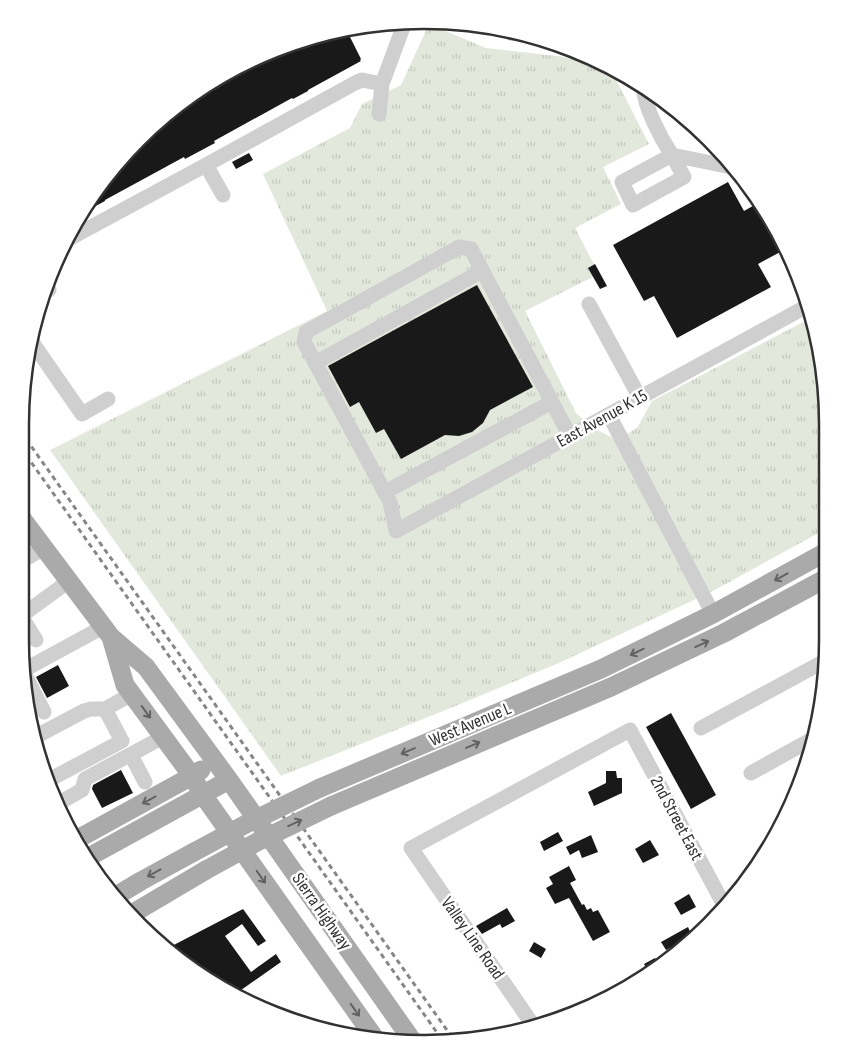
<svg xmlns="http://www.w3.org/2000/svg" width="848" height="1064" font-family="'Sofia Sans Condensed',sans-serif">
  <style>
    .grass { fill: url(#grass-tufts) }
    .building { fill: #191919 }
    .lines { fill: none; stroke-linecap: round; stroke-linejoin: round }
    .minor { stroke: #cfcfcf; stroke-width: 15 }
    .major { stroke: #aaa; stroke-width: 19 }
    .rail { stroke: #878787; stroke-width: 3; stroke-dasharray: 5 4; stroke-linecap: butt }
    .major-bridge { stroke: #aaa; stroke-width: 19 }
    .oneway { stroke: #626262 }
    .labels { text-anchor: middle; stroke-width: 5; stroke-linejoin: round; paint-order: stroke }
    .street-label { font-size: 18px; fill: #323232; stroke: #fff }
    .rim { fill: none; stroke: #323232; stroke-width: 2.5 }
  </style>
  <defs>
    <pattern id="grass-tufts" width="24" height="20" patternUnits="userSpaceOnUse" patternTransform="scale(1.25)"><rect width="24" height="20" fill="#e3e8dc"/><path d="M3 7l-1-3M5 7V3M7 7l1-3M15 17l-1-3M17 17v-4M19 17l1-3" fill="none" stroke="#c3c7bd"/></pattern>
  </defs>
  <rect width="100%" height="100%" fill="#fff"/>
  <!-- grass -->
  <path class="grass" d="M429,24L486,48L557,56L609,66L649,144L603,167L621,204L575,228L599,274L525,311L576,413L593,428L617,440L637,428L652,401L811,318L827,397L824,530L713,591L561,662L458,705L281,776L50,450L327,311L263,174L350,128L362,104L401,85Z"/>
  <!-- building -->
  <path class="building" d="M346,29L361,59L360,60L361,61L308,90V91L293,99L292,98L214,141L215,143L185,159L184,157L105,200V201L90,209L87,204L120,158L222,74L294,41Z
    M249,153L253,160L236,169L232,162Z
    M728,182L744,211L758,203L784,250L758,264L771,287L677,338L654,296L644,301L613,245Z
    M595,264L607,286L600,289L588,268Z
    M477,285L533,387L490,410L483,423L472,432L459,436L445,435L401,459L384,429L376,433L359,402L350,407L328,366Z
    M58,665L69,686L47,698L36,677Z
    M671,713L716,795L691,809L646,727Z
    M121,770L133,793L102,808L92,789L93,785Z
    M606,771H616L617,778H622V793L594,806L588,792L606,783Z
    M558,832L563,841L544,851L540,842Z
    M591,835L598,852L582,858L579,850L570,855L566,847Z
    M650,840L659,855L643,863L635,849Z
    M569,866L576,880L570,883L582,905L584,904L587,910L591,908L593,912L598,910L610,932L593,941L569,898L555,904L546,888L553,884L549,877Z
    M689,894L696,907L681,915L674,903Z
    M507,908L515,921L502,928L500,924L482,934L476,926Z
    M243,909L266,941L258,946L242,924L225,936L251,972L276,954L281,962L234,995L222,990L168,948Z
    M688,927L692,936L666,950L661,942Z
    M534,942L546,949L541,958L529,951Z
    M655,958L659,966L649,973L644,964Z"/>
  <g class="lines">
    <!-- minor -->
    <path class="minor" d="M643,87C645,108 660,137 672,155L736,168
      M379,114L382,84L405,22
      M672,155L684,177L633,205L622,182Z
      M223,195L206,165L355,83L362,80L382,84
      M65,241L206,165
      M46,284L49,290
      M589,304L640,398
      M32,342L82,414L108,399
      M315,363L482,271
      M609,415L713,614
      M570,436L471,249L459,247L306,332L304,342L390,502L396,531L809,305
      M385,492L552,402
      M20,562L44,548
      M36,640L21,616L69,581
      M24,670L103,627
      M25,675L44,712
      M701,728L821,663
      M33,738L84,711L91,709H105L132,694
      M131,755L145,782
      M751,773L814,738
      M46,775L49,780L122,741L105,709
      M59,803L82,790L85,779L163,737
      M535,1028L411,848L630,730L724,905"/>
    <!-- major -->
    <path class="major" d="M512,31H514
      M20,516L111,637L146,667L229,780L414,1043
      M111,637L125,685L192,776L203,795L374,1037
      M320,788L601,669L713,614L824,553
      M331,806L611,687L724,633L823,580
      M74,841L192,776L201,770
      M87,858L229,780
      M116,896L141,881L194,852
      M130,915L206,870"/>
    <!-- rail -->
    <path class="rail" d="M21,432L454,1040
      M21,448L443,1041"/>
    <!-- major-bridge -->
    <path class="major-bridge" d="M194,852L248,823L320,788
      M206,870L257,842L331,806"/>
  </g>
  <!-- one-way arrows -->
  <defs><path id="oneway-shaft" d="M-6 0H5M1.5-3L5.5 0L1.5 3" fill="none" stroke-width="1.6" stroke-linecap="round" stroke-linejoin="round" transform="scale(1.25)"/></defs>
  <g class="oneway">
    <use href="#oneway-shaft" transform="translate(781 577) rotate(151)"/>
    <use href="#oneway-shaft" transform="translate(702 644) rotate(-25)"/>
    <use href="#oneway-shaft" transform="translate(637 652) rotate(154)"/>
    <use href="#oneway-shaft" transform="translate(146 712) rotate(54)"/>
    <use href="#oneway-shaft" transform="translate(473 745) rotate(-23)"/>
    <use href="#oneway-shaft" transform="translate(408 751) rotate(157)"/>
    <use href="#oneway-shaft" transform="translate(149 800) rotate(151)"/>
    <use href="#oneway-shaft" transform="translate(295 823) rotate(-25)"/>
    <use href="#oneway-shaft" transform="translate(154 873) rotate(151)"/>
    <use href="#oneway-shaft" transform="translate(261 877) rotate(55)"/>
    <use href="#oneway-shaft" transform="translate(355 1010) rotate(55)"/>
  </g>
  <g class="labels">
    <!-- street labels -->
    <g class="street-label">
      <text transform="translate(602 418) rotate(-29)" y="6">East Avenue K 15</text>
      <text transform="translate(470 724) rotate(-23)" y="6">West Avenue L</text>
      <text transform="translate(677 818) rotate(62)" y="6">2nd Street East</text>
      <text transform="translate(322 911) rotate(55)" y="6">Sierra Highway</text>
      <text transform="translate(473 938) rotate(55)" y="6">Valley Line Road</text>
    </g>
  </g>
  <!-- crop -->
  <path d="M0 0H848V1064H0ZM424 29H424A395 395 0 0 1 819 424V640A395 395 0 0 1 424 1035H424A395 395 0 0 1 29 640V424A395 395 0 0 1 424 29Z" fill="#fff" fill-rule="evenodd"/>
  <path class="rim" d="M424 29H424A395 395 0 0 1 819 424V640A395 395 0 0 1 424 1035H424A395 395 0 0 1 29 640V424A395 395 0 0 1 424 29Z"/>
</svg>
